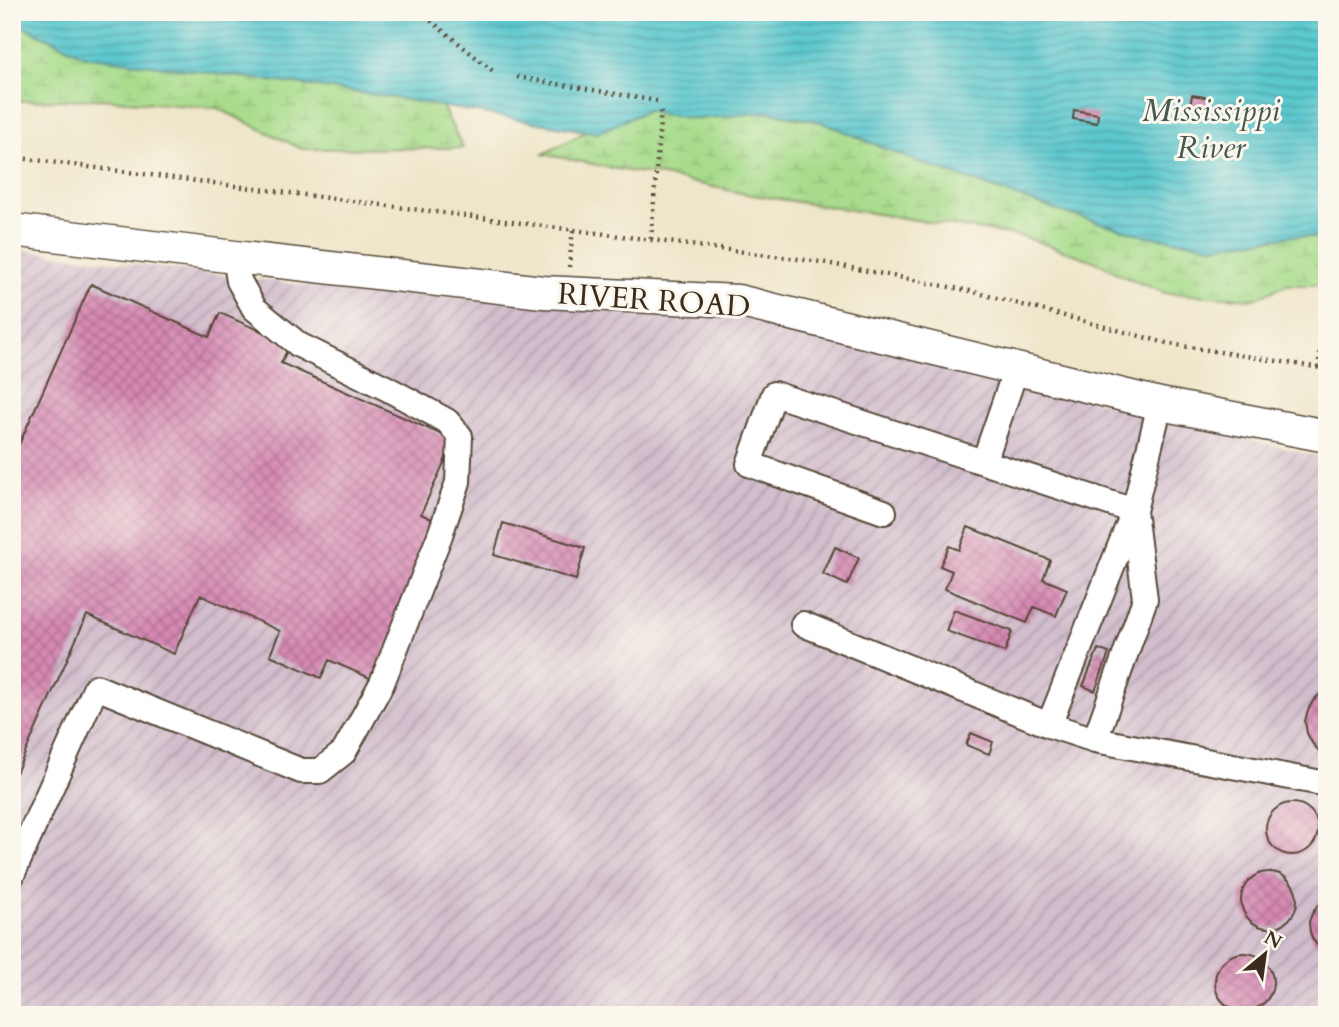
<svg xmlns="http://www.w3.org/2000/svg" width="1339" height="1027" font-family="Cardo,serif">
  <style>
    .industrial { fill: url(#industrial-furrows) }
    .wetland { fill: url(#wetland-marsh); stroke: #728355; stroke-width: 2 }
    .water { fill: url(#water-rules); stroke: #4b7976; stroke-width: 2 }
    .building { fill: url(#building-cross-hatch) }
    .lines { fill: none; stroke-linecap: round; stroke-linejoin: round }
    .minor-casing { stroke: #564638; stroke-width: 28 }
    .major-casing { stroke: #564638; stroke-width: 35 }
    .path { stroke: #564638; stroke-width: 4.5; stroke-dasharray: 2 5; stroke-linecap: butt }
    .minor { stroke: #fff; stroke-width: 24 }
    .major { stroke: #fff; stroke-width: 32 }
    .labels { text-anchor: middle; stroke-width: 6; stroke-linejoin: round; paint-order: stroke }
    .street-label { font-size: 30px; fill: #3b2a1e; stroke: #fbf7ec }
    .water-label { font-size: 32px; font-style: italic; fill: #455953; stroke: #fbf7ec }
  </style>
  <defs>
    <pattern id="industrial-furrows" width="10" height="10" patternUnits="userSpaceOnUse" patternTransform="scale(1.75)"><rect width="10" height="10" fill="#d1bdcc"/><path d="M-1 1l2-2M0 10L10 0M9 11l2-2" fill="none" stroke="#ab9aa5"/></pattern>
    <pattern id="wetland-marsh" width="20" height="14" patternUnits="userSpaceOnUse" patternTransform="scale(1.75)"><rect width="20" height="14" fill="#a8dc8c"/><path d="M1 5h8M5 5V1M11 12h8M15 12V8" fill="none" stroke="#92bd78"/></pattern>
    <pattern id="water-rules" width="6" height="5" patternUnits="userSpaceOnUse" patternTransform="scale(1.75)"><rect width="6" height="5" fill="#5bc8cf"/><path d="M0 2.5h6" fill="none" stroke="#4ca3a7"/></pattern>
    <pattern id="building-cross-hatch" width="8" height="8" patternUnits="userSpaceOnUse" patternTransform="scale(1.75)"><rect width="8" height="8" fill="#d689b3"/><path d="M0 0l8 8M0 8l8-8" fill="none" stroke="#af7091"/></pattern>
  </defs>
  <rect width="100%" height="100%" fill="#fbf7ec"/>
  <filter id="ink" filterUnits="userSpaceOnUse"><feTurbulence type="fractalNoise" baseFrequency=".0143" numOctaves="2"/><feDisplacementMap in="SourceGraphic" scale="14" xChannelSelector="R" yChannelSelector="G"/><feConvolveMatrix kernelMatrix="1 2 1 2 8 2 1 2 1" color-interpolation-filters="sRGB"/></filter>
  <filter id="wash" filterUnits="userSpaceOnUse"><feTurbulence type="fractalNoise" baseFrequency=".00686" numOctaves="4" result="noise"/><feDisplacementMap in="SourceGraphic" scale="28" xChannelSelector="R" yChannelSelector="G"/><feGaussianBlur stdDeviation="1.57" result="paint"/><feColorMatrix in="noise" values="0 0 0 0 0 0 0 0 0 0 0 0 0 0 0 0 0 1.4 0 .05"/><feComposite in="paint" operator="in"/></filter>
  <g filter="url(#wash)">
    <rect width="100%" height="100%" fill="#efe6c9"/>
    <!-- industrial -->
    <path class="industrial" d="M12,249L351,291L735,314L1122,407L1327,459V1015H12Z"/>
    <!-- wetland -->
    <path class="wetland" d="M12,13L433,88L463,148L302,149L217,108L102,99L12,101Z
      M683,93L1327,221V285H1286L1254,299L1165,293L1125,277L1097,262L1021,236L746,194L654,174L627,171L543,154L608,120Z"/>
    <!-- water -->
    <path class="water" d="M12,12H1327V238L1293,236L1214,246L1146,236L1059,211L918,162L821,122L769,112L698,119L661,114L648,110L597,133L384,96L85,56L12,21Z"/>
    <g id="blocks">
      <!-- building -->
      <path class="building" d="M1192,95L1212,98L1210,108L1190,106Z
        M1074,110L1098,114L1097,123L1073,119Z
        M91,284L209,337L220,313L290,344L281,363L454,440L421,514L442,524L372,679L329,660L321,678L270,655L280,631L200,595L174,654L87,615L12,782V460Z
        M503,523L585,548L576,580L494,555Z
        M968,527L1050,560L1043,579L1067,589L1056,616L1034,607L1027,623L945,589L952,571L940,566L949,546L959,550Z
        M835,547L859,558L847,585L823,574Z
        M954,610L1012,631L1005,652L946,631Z
        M1098,649L1109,653L1095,691L1083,686Z
        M1327,691V755L1319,751L1312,743L1307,733L1305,721L1308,710L1313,701L1321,693Z
        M971,733L993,742L989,754L966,745Z
        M1266 829a26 26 0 1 1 52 0a26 26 0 1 1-52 0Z
        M1241 900a28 28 0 1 1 56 0a28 28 0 1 1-56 0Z
        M1327,900V952L1319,947L1313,940L1310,932L1309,922L1312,914L1317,906Z
        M1215 982a29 29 0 1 1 58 0a29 29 0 1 1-58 0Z"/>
    </g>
  </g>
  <g filter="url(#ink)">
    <use href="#blocks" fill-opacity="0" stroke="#564638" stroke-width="2"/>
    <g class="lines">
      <!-- minor casing -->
      <g class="minor-casing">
        <path id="minor" d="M984,462L1016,369
          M884,512L749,464L774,394L1134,511L1145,599L1095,740
          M803,624L1049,725L1095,740L1327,784
          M1049,725L1134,511L1160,404
          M12,875L96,687L301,771H320L344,752L382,683L440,535L458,482L460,436L447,421L388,389L299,345L254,308L239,281L235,257"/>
      </g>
      <!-- major casing -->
      <g class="major-casing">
        <path id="major" d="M12,230L235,257L543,292L738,301L1160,404L1327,436"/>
      </g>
      <!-- path -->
      <path class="path" d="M420,12L494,72
        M517,77L657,101
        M12,157L821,262L970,291L1170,344L1327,369
        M651,239L661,108
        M569,267L573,229
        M1318,368L1327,300"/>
      <!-- minor -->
      <use href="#minor" class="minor"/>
      <!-- major -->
      <use href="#major" class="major"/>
    </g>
  </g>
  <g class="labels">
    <!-- street labels -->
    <g class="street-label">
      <text transform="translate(654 300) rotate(4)" y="10">RIVER ROAD</text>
    </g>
    <!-- water labels -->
    <g class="water-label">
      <text x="1211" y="121">Mississippi<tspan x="1211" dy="37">River</tspan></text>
    </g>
  </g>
  <!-- margin -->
  <rect width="1339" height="1027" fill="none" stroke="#fbf7ec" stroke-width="42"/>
  <!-- north arrow -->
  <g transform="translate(1265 954) rotate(29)" stroke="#fbf7ec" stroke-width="5" paint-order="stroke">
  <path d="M0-5L12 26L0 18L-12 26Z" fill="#3b2a1e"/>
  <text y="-10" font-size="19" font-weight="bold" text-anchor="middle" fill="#3b2a1e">N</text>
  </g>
</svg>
